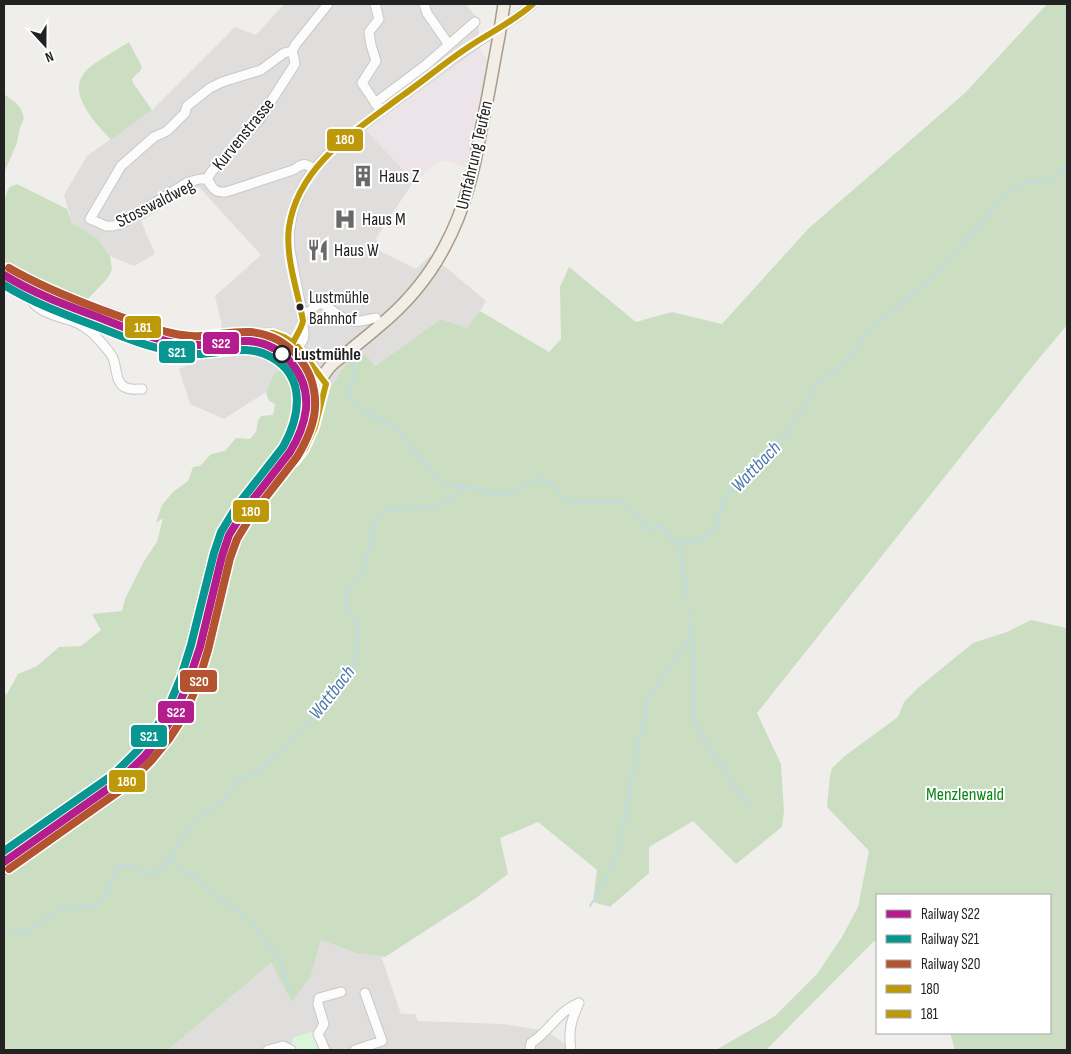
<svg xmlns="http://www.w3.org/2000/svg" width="1071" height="1054" font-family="'Sofia Sans Condensed',sans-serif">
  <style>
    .residential { fill: #dfdedc }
    .industrial { fill: #ede4e9 }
    .forest { fill: #cbdec1 }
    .park { fill: #daf5da }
    .parking { fill: #e0dfde }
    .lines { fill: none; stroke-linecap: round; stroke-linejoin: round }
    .stream { stroke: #bfdbe3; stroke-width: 2 }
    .minor-casing { stroke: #c9c8c7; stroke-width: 11 }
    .major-casing { stroke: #a79c86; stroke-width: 14 }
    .minor { stroke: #fdfcfc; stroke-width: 9 }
    .major { stroke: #f3ede7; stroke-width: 11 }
    .major-bridge-casing { stroke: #a79c86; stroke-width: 14; stroke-linecap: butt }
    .major-bridge { stroke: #f3ede7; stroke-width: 11 }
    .bus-1-casing { stroke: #fff; stroke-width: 10 }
    .bus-2-casing { stroke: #fff; stroke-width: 10 }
    .bus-1 { stroke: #bd990a; stroke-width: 6 }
    .bus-2 { stroke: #bd990a; stroke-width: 6 }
    .rail-1-casing { stroke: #fff; stroke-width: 11 }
    .rail-2-casing { stroke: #fff; stroke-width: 11 }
    .rail-3-casing { stroke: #fff; stroke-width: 11 }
    .rail-1 { stroke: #b41d8e; stroke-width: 8 }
    .rail-2 { stroke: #089690; stroke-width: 8 }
    .rail-3 { stroke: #b4532f; stroke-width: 8 }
    .bus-dot { fill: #222; stroke: #fff; stroke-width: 2 }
    .stop-dot { fill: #fff; stroke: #222; stroke-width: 2.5 }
    .labels { text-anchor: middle; stroke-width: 4; stroke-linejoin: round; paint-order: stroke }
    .bus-label { font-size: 17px; fill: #222; stroke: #fff; text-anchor: start }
    .street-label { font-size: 18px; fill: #222; stroke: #fff }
    .poi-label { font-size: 18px; fill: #222; stroke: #fff; text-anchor: start }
    .stop-label { font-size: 18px; font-weight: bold; fill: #222; stroke: #fff; text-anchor: start }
    .park-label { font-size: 18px; fill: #0c8416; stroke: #fff }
    .water-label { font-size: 19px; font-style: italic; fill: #4a7aab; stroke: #fff }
    .line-badge { stroke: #fff; stroke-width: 2 }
    .badge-label { font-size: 14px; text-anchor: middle; font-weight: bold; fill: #fff }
  </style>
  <rect width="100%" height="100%" fill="#f0eeeb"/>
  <!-- residential -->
  <path class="residential" d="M284,4H466L478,19L480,48L366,130L414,181L376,238L380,251L416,269L431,255L486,301L480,311L467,328L441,319L375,366L347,363L331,388L294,397L274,374L266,392L224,419L190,404L179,369L202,358L222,326L215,296L261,255L199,187L141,221L155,254L134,266L110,256L97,238L72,223L64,195L87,156L152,110L235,27L256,35Z
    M321,940L356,953L381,956L401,1014H415L418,1021L503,1024L547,1031L574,1050H168L271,963L292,1001L311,976Z"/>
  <!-- industrial -->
  <path class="industrial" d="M480,48L488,61L466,167L442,160L414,181L366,130Z"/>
  <!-- forest -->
  <path class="forest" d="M1047,4H1067V325L1036,362L757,713L781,764L784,811L782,827L736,864L693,821L649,847V873L610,907L593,902L597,870L538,822L500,838L508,874L476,898L385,957L356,953L321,940L311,976L292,1002L271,963L168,1050H4V694H7L18,674L37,666L59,647L81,646L101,630L92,614L122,611L125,599L144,561L157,542L163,518L156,523L162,505L173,492L188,481L193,467L200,466L211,454L225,451L236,438L250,439L256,432L258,420L261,416L273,415L275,404L269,401L266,392L274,374L281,370C292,381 296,379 294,397L330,388L347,363L365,354L375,366L441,319L467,328L480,311L549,352L561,339L560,287L569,267L636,322L672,312L722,324L808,229L965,93Z
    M129,42L142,67L140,71L132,79L133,83L152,110L111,140C94,121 62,90 90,67C101,58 117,50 129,42Z
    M4,94L16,103L21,109L24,118L20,128L17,143L4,173Z
    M17,184L67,209L72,223L97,238L110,256L112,270L107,279L83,304L4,267C4,253 0,196 10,187C11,186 15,185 17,184Z
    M1031,620L1067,628V1050H955L950,1033H1050V895H877V943L874,941L766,1050H716L775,1016L817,974L842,937L858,907L869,851L827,807L830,776L832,768L846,755L898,717L904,702L918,688L973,643L1007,632Z"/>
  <!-- park -->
  <path class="park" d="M315,1031L322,1050H294L290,1045L294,1037Z"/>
  <!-- parking -->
  <path class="parking" d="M312,335L315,336L316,338L321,339L324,348L317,353L326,365L324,367H319L308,353L307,346Z"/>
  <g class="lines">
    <!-- stream -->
    <path class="stream" d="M4,284L21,294
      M44,304L62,311
      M106,306L145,321
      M353,354L354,368L350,396L358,409L394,426L442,484L466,487
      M679,544L688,598
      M689,607V614
      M690,621L694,665V719L699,732L749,808
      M168,859L176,864
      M179,866L245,917
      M590,906L600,890L617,857L648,697L692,636
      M252,923C262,935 273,948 280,962C284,972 287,983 290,993
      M4,934L6,932H26L60,909L95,906L108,893L117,867L126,865L152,875L160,870L195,821L218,805L242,778L252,776L286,747L326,702L342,677L354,668L359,626L347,608L345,594L364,570L374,523L386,509L436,507L467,487L481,490L496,497L541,479L554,485L558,493L569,501H620L631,510L647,529L663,526L669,537L679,544L693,543L708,535L718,526L723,500L788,432L819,382L850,358L869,329L934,276L1005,196L1023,184L1050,179L1067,165"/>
    <!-- minor casing -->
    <g class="minor-casing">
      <path id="minor" d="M375,4L379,19L369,32L371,45L376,61L362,83L378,107
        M424,4L427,13L449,45
        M292,51L296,44L328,4
        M375,103L427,64L475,22
        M207,179H200L188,182L121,224L113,226H106L90,219L121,166L154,137L167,131L185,113L187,106L210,88L222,82L261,70L284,53L292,51
        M207,179L212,171L259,120L295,64L294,58L292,51
        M207,179C213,188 214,193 226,192L293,170C303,164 303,162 314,169
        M4,267L20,278L35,285L127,322L168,335L194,338H206L269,333C294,334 309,360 322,378
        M35,285L29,293C31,312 61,317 75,322C81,324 86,328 91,332C96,336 111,353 113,358C117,367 115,385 127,388C131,390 138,389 142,389
        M302,313L309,312L318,304H323C335,311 344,323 360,321C366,321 371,318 376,318
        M298,347L303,340L304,334L302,313L290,250L289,234L293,210L304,184L314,169L330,152L364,124L444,64L518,16L533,4
        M295,353L313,379L319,384
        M268,1050L283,1046L291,1050
        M325,1050L318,1034L324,1024L318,1004L319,998L341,992
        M355,1050L382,1041L365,993
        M530,1050L531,1043C549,1032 558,1011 579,1003
        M571,1050C568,1032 571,1020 579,1003"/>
    </g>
    <!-- major casing -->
    <g class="major-casing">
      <path id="major" d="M502,17L504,4
        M4,868C29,849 56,832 82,813C113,792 143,770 165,739C196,695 205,644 218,593C223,573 226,553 236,535C248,511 269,492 284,470C289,462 295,453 300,444C313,421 310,391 328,369C333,362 340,358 347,353C357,344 368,336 378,327C405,305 429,277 445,246C465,209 474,170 481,130C488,99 493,67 499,36"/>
    </g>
    <!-- minor -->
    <use href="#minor" class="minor"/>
    <!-- major -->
    <use href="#major" class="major"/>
    <!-- major-bridge casing -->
    <g class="major-bridge-casing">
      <path id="major-bridge" d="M499,36L502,17"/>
    </g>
    <!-- major-bridge -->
    <use href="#major-bridge" class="major-bridge"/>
    <!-- bus-1 casing -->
    <g class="bus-1-casing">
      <path id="bus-1" d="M298,347L326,384
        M291,349C293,339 301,331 303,321C298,291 285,258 289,227C298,166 354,132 399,98C422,82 443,64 467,48C489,33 513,22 533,4
        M4,868L89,809L127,781L148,761L168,733L180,713L194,682L230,546L244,520L283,471L296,461L305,449L315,427L326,384"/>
    </g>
    <!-- bus-2 casing -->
    <g class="bus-2-casing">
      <path id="bus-2" d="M4,267L20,278L35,285L127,322L168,335L194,338L273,333L284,337L292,342"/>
    </g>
    <!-- bus-1 -->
    <use href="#bus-1" class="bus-1"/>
    <!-- bus-2 -->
    <use href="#bus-2" class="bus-2"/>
    <!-- rail-1 casing -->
    <g class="rail-1-casing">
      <path id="rail-1" d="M4,275C33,293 65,305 98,317C120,326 143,335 166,341C177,344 189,345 200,345C217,344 233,340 249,341C284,344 309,375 306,409C304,425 298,439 290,452L244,511L229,535L222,556L200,647L189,680L176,712L162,734L145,756L119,781L4,862"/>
    </g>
    <!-- rail-2 casing -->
    <g class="rail-2-casing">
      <path id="rail-2" d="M4,285C33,303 66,315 98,327C123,337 150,348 177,352C185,353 193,354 200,354C224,353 249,344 271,357C307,377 300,417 283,447L237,506L221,532L214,553L191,645L181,677L168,708L155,729L138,750L114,774L4,851"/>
    </g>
    <!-- rail-3 casing -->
    <g class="rail-3-casing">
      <path id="rail-3" d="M9,268C38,285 70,298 102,310C125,318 147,328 171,333C180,335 191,337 201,336C217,335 234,331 250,332C289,335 317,369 315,408C314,426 306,442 297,457L251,516L237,539L230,558L208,650L198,683L184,716L169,739L151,761L125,787L9,869"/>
    </g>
    <!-- rail-1 -->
    <use href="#rail-1" class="rail-1"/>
    <!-- rail-2 -->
    <use href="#rail-2" class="rail-2"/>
    <!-- rail-3 -->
    <use href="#rail-3" class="rail-3"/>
  </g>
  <!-- icons -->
  <defs>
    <g id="building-bare" transform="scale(1.725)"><path d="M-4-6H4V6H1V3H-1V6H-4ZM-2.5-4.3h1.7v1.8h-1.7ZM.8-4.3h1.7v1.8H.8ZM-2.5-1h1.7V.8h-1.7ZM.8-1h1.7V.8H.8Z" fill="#6a6968" stroke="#fff" stroke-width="2.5" paint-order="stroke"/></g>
    <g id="hospital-bare" transform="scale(1.725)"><path d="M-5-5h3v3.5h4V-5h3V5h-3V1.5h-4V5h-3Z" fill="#6a6968" stroke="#fff" stroke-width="2.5" paint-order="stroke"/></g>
    <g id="restaurant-bare" transform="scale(1.725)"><path d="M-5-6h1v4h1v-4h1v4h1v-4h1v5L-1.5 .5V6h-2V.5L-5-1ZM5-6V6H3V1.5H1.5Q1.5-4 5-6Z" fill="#6a6968" stroke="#fff" stroke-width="2.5" paint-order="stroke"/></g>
  </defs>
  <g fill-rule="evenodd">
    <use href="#building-bare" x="363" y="176"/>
    <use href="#hospital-bare" x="345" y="219"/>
    <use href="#restaurant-bare" x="318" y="250"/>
  </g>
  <!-- markers -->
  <circle class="bus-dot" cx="300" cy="307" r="4.5"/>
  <circle class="stop-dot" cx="282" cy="354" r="8"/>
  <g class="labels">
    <!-- bus labels -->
    <g class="bus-label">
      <text x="309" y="303">Lustmühle<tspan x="309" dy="21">Bahnhof</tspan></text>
    </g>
    <!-- street labels -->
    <g class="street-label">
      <text transform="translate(243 134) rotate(-51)" y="6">Kurvenstrasse</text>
      <text transform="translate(474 155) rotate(-77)" y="6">Umfahrung Teufen</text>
      <text transform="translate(155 203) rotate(-27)" y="6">Stosswaldweg</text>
    </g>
    <!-- poi labels -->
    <g class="poi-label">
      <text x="379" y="182">Haus Z</text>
      <text x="362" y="225">Haus M</text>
      <text x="334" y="256">Haus W</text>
    </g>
    <!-- stop labels -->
    <g class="stop-label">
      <text x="294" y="360">Lustmühle</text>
    </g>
    <!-- park labels -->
    <g class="park-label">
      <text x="965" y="800">Menzlenwald</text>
    </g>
    <!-- water labels -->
    <g class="water-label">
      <text transform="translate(755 466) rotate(-46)" y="7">Wattbach</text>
      <text transform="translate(331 692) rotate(-52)" y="7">Wattbach</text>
    </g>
  </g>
  <g class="line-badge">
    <rect x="326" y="128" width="38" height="24" rx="5" fill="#bd990a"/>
    <rect x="124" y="315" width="38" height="24" rx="5" fill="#bd990a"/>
    <rect x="202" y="331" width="38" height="24" rx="5" fill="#b41d8e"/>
    <rect x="158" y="340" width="38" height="24" rx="5" fill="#089690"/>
    <rect x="232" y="499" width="38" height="24" rx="5" fill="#bd990a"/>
    <rect x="179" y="669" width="39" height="24" rx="5" fill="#b4532f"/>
    <rect x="157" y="700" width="38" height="24" rx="5" fill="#b41d8e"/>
    <rect x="130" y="724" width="38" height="24" rx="5" fill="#089690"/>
    <rect x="108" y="769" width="38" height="24" rx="5" fill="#bd990a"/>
  </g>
  <g class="badge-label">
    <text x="345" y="144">180</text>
    <text x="143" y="332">181</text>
    <text x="221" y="348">S22</text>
    <text x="177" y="357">S21</text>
    <text x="251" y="516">180</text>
    <text x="199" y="686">S20</text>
    <text x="176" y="717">S22</text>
    <text x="149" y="741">S21</text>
    <text x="127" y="786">180</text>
  </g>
  <!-- border -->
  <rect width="1071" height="1054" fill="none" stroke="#222222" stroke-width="10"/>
  <!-- legend -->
  <rect x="876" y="894" width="175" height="140" fill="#ffffff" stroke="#a7a7a7"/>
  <rect x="886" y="910" width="25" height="8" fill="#b41d8e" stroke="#a7a7a7"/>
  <text x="921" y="919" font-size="15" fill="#222222">Railway S22</text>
  <rect x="886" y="935" width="25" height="8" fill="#089690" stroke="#a7a7a7"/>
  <text x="921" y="944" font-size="15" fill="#222222">Railway S21</text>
  <rect x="886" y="960" width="25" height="8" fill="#b4532f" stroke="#a7a7a7"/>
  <text x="921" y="969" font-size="15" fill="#222222">Railway S20</text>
  <rect x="886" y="985" width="25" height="8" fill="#bd990a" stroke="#a7a7a7"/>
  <text x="921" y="994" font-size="15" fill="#222222">180</text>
  <rect x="886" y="1010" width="25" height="8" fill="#bd990a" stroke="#a7a7a7"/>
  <text x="921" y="1019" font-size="15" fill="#222222">181</text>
  <!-- north arrow -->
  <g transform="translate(45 45) rotate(159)" stroke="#ffffff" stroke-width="4" paint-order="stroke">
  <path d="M0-4L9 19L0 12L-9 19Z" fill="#222222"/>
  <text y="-8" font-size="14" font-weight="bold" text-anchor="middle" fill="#222222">N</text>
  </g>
</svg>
